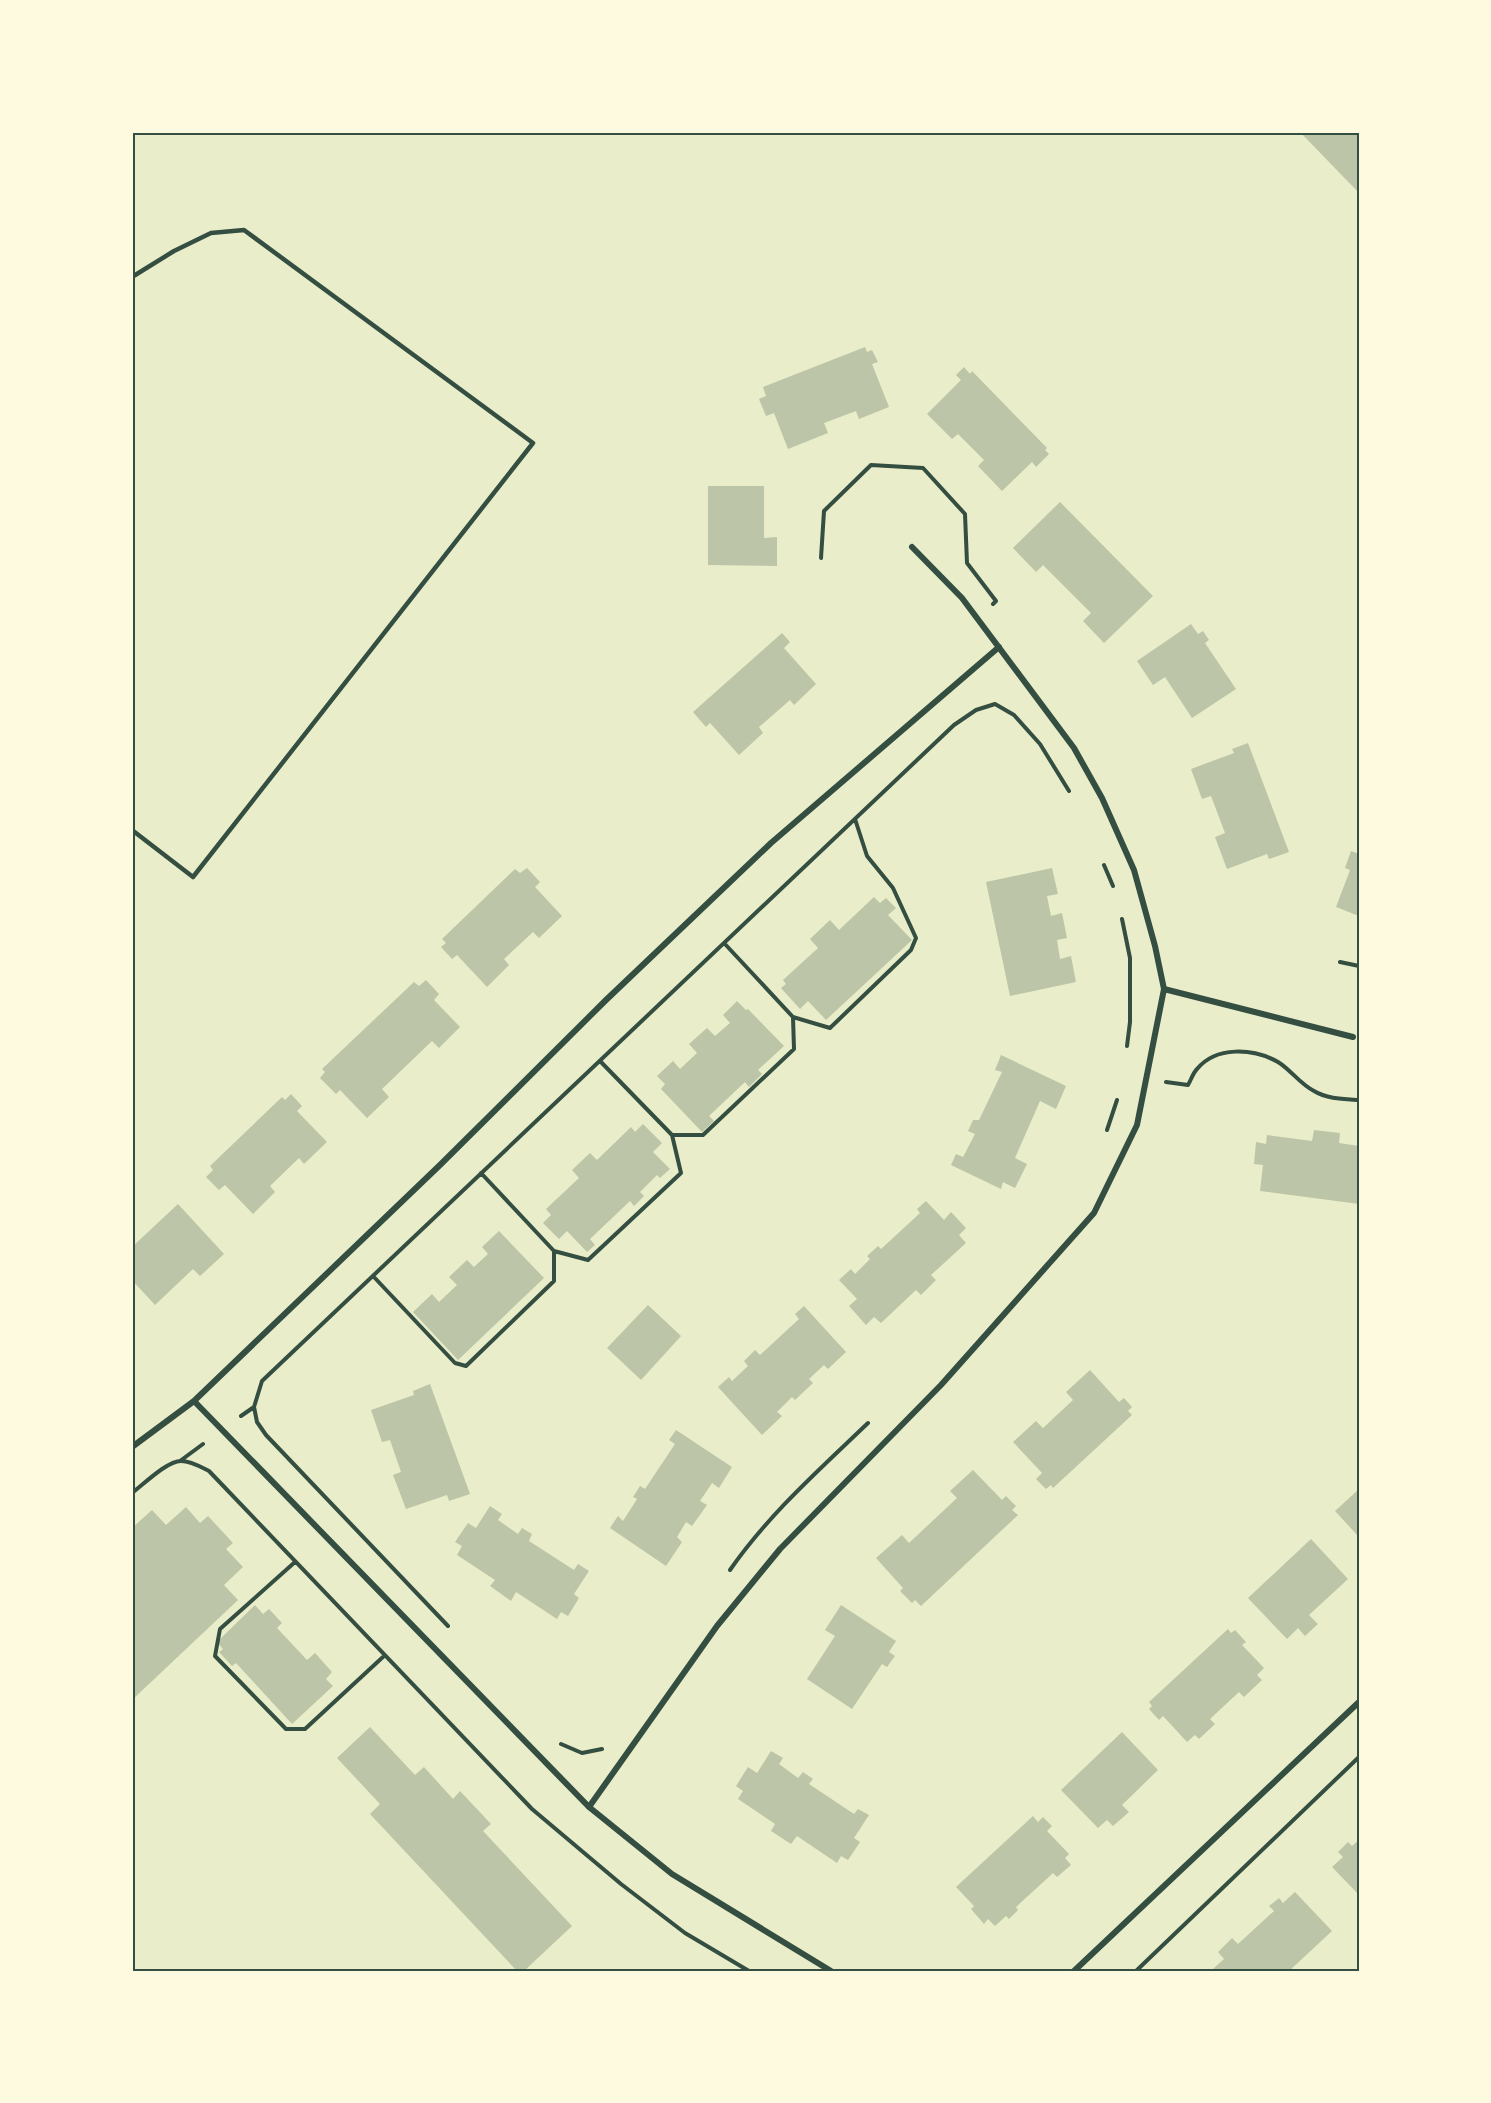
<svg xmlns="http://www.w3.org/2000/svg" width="1491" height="2103" font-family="Inter,sans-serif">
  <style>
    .building { fill: #bcc5a7 }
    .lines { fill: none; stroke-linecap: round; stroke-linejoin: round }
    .path { stroke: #344e41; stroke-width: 4 }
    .service { stroke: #344e41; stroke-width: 4.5 }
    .minor { stroke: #344e41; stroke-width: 6 }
    .neatline { fill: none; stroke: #344e41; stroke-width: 2 }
  </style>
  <rect width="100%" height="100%" fill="#e9edc9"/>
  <!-- building -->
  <path class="building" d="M1300,132H1359V193Z
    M865,347L867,352L872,350L878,362L872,364L889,407L859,419L856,411L824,423L828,433L788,449L774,413L766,416L759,399L766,396L763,387Z
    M964,367L970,374L972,371L1047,448L1045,450L1049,454L1036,467L1032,462L1002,491L978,466L984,460L958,434L952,439L927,414L961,380L956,375Z
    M708,486H764V538L777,537V566L708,565Z
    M1060,502L1153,596L1104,643L1083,621L1091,613L1043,565L1036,572L1013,548Z
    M1191,624L1198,634L1203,631L1209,640L1205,643L1236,689L1192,718L1165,677L1153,685L1137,661Z
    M782,633L790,642L784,648L816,684L794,705L790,700L759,727L763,733L739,755L710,723L706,727L693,712Z
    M1248,743L1289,852L1269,859L1267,854L1227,869L1215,837L1225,833L1211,796L1202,799L1191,769L1234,753L1232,749Z
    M1351,851L1359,854V916L1336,907L1350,870L1345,868Z
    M527,868L540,882L535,887L562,916L539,938L533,932L504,959L509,965L487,987L457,955L452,959L441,947L446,943L442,939L515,869L520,873Z
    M1052,868L1058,894L1047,896L1051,916L1062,913L1067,938L1057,940L1060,959L1071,956L1076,982L1010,996L986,882Z
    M874,897L880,903L886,898L896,908L888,915L912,940L826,1020L808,1001L800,1009L781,988L786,984L783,980L818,948L810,939L830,920L839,930Z
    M426,980L439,994L434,1000L460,1027L439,1048L432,1041L382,1089L389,1097L367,1118L340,1090L336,1094L320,1078L325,1072L322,1069L414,982L419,986Z
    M737,1001L746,1010L748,1009L784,1046L758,1070L762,1074L749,1087L745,1082L709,1116L714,1121L702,1132L661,1089L665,1084L657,1076L673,1061L680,1069L697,1053L689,1044L707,1028L715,1036L730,1023L723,1015Z
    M1001,1055L1066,1086L1056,1109L1040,1101L1015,1158L1027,1164L1015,1188L1003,1182L1001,1189L951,1165L956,1154L963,1157L975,1134L968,1131L973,1120H979L1002,1072L995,1070Z
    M291,1094L302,1106L297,1111L327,1142L304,1164L299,1158L270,1186L275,1192L253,1214L225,1185L219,1190L206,1177L213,1170L210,1166L282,1097L285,1100Z
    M643,1124L662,1143L653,1152L670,1169L660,1178L657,1175L640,1192L644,1196L634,1206L630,1201L590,1239L595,1245L587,1252L567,1231L559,1239L543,1223L551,1215L546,1209L579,1178L572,1170L590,1153L597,1160L631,1127L635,1132Z
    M1314,1130L1340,1133L1339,1143L1359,1146V1204L1260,1191L1263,1165L1254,1164L1256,1142L1266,1144L1267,1135L1312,1141Z
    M926,1201L944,1220L951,1212L966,1228L959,1235L966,1243L931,1275L936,1280L921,1295L916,1290L881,1323L874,1317L866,1325L849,1306L857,1299L839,1280L851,1269L855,1274L870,1259L867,1256L878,1246L881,1249L920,1213L917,1209Z
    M178,1204L224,1254L200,1276L193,1269L155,1305L132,1280V1247Z
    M499,1231L544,1278L458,1360L413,1312L432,1294L439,1302L457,1285L449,1277L467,1260L474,1267L488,1254L482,1247Z
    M648,1305L681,1336L641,1380L607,1348Z
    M804,1306L846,1352L828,1369L824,1365L809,1379L813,1383L795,1400L792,1397L777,1412L782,1416L762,1435L718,1387L729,1377L732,1381L748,1366L744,1361L755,1350L760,1355L799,1319L795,1314Z
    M1090,1370L1119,1402L1124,1398L1132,1407L1128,1411L1132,1415L1053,1488L1051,1485L1046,1489L1036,1479L1042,1473L1013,1442L1036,1421L1043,1428L1073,1400L1066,1392Z
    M430,1384L470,1494L449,1501L447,1495L406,1509L393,1475L401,1472L390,1440L382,1442L371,1410L414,1395L413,1391Z
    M676,1430L732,1467L719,1488L712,1483L700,1501L707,1505L692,1526L686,1522L677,1537L682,1542L666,1566L610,1528L618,1516L623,1521L637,1499L633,1497L640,1486L645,1489L675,1444L669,1440Z
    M973,1470L1002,1500L1006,1496L1016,1506L1012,1510L1018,1515L921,1606L915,1600L912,1603L900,1591L903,1588L876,1558L902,1535L909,1543L957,1498L950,1491Z
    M1359,1489V1537L1335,1511Z
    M490,1506L502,1514L498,1520L518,1534L522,1528L532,1534L529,1541L574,1570L578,1564L589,1571L574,1594L579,1598L568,1616L561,1612L557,1619L516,1592L511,1601L490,1586L495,1580L457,1555L462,1546L455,1542L468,1523L476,1528Z
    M186,1507L200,1523L208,1516L233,1543L226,1549L243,1567L224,1585L238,1600L132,1700V1528L152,1510L166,1525Z
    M1311,1539L1348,1579L1309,1615L1318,1624L1305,1636L1298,1628L1287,1639L1248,1598Z
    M255,1605L263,1614L269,1609L282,1623L277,1628L307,1660L315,1653L332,1672L326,1679L333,1686L292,1724L236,1663L232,1666L219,1652L223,1649L217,1642Z
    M841,1605L896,1641L889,1652L895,1656L887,1667L882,1664L852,1709L807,1679L835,1636L825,1630Z
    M1228,1629L1231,1633L1235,1630L1246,1642L1242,1645L1264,1668L1257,1675L1262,1680L1244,1697L1239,1692L1210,1719L1215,1724L1199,1739L1195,1735L1187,1742L1163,1716L1159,1720L1149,1709L1152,1706L1149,1702Z
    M370,1727L415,1775L424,1767L453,1799L460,1791L491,1824L483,1831L572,1926L524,1971H517L370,1814L380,1804L337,1758Z
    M1122,1732L1158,1770L1122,1805L1129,1812L1113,1826L1107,1820L1098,1828L1061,1790Z
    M771,1751L783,1758L779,1764L798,1778L803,1772L813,1779L809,1784L854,1814L858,1809L869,1815L854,1838L860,1842L848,1860L841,1856L837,1863L797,1836L791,1844L771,1831L775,1824L738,1799L743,1791L736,1786L748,1767L757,1773Z
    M1033,1816L1038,1822L1043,1817L1052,1826L1047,1831L1069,1854L1065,1858L1071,1865L1057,1877L1053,1873L1016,1907L1018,1910L1009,1919L1006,1916L995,1926L988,1919L984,1924L971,1909L974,1906L956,1887Z
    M1359,1840V1895L1332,1867L1343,1857L1338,1852L1348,1842L1352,1846Z
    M1295,1892L1332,1931L1289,1971H1215L1213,1969L1224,1959L1218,1952L1232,1938L1238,1944L1274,1911L1269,1906L1279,1898L1283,1903Z"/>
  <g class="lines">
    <!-- path -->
    <path class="path" d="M821,558L824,511L871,465L923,468L965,514L967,563L996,601L993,604
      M1104,865L1113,886
      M1122,919L1130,958V1022L1127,1046
      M1340,962L1359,966
      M793,1017L830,1028L911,950L916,938L893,888L867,856L855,819
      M600,1061L672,1135H703L794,1049L793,1017L724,943
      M1166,1082L1188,1085C1191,1080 1193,1073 1197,1069C1216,1046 1253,1048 1278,1062C1291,1070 1300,1084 1314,1091C1327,1099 1344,1099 1359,1100
      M1107,1130L1117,1100
      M554,1251L588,1260L681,1173L672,1135
      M373,1276L455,1363L466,1366L554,1281V1251L481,1173
      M254,1407L257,1422L266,1435L448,1626
      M241,1416L254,1407L262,1381L954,725L976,710L995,704L1014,715L1040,744L1069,791
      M180,1461L203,1444
      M132,1493C144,1484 167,1461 181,1461C191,1461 201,1467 209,1471L532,1809L621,1884L685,1933L749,1971
      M295,1562L220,1629L215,1656L286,1729H305L384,1656
      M730,1570C769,1514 819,1470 868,1423
      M561,1744L582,1753L602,1749
      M1136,1971L1359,1757"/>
    <!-- service -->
    <path class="service" d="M132,277L174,251L211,233L244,230L533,443L193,877L132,830"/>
    <!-- minor -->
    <path class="minor" d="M912,547L962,598L1074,748L1102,798L1134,870L1155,946L1164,989L1353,1037
      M194,1401L589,1807L672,1874L831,1971
      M132,1447L194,1401L440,1165L606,1000L771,843L999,647
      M589,1807L717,1626L780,1549L941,1385L1094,1213L1137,1125L1164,989
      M1074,1971L1359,1702"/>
  </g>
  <!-- border -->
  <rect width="1491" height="2103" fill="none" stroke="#fefae0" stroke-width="267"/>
  <rect x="134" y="134" width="1224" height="1836" class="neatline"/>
</svg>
